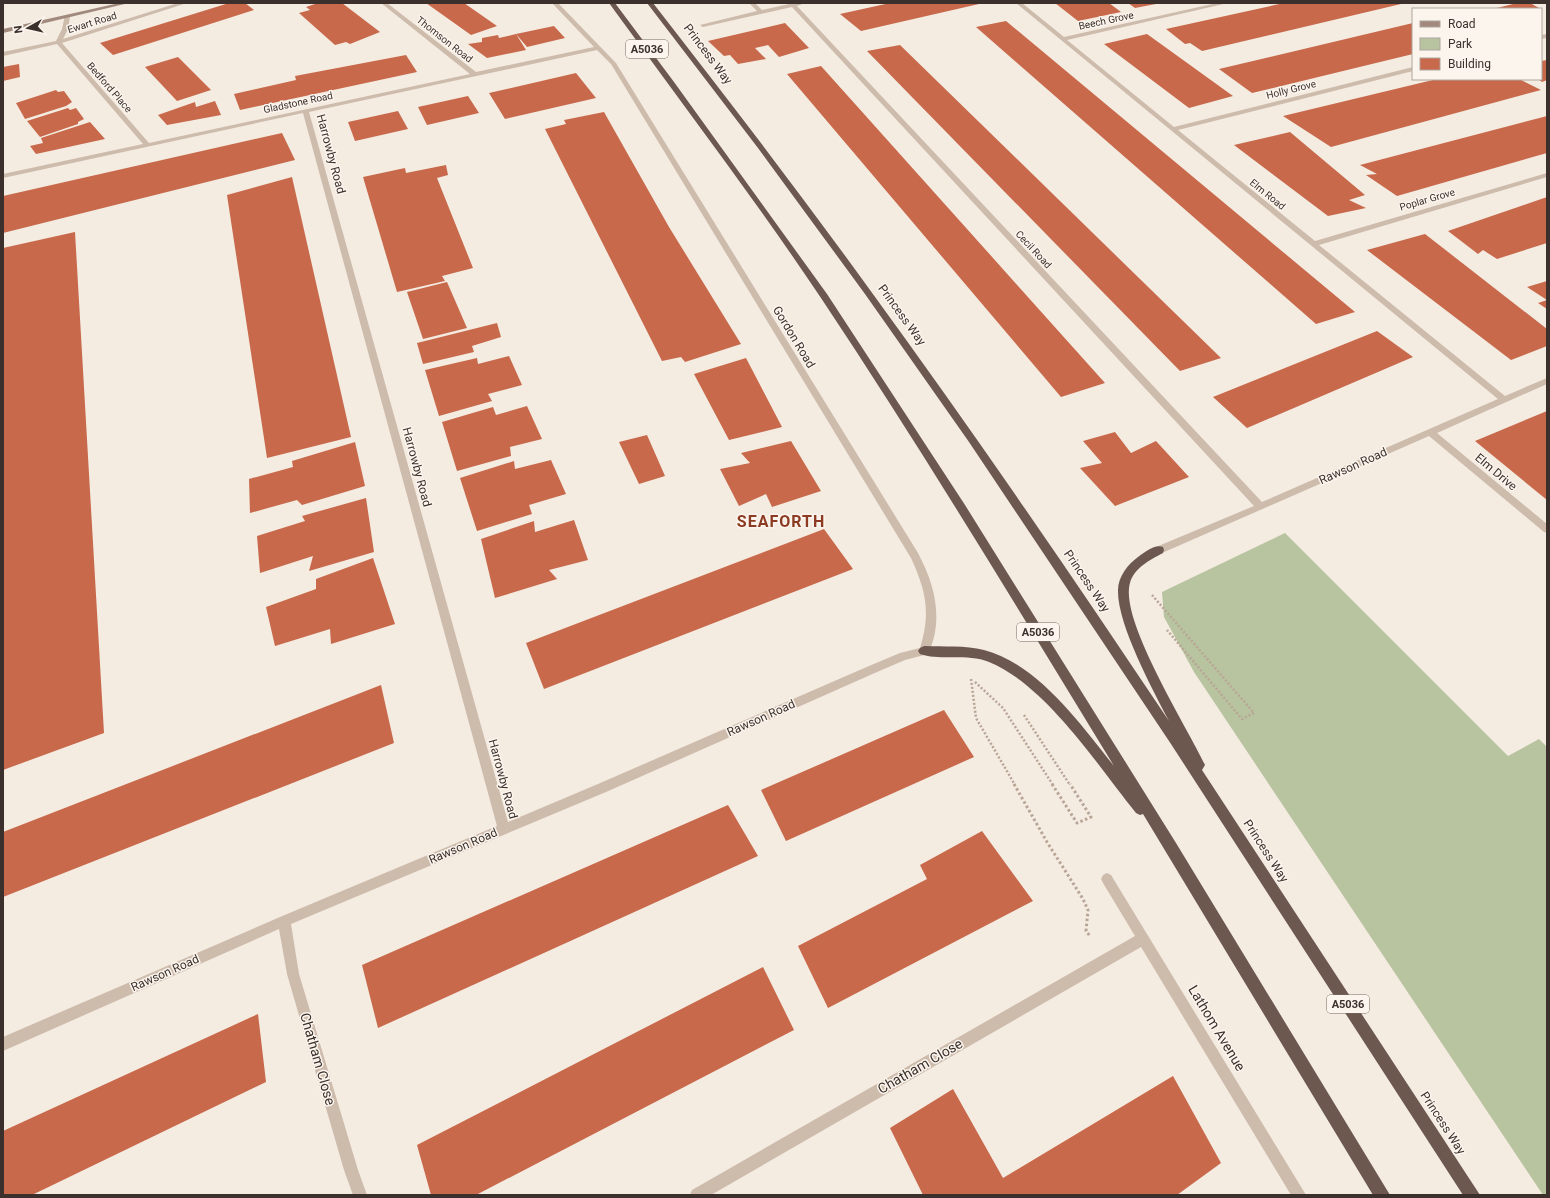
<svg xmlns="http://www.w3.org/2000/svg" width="1550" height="1198" font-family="Roboto,sans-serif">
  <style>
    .green { fill: #b8c4a0 }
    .building { fill: #c8694b }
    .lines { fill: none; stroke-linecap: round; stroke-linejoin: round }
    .path-far1 { stroke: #b9a596; stroke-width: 2.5; stroke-dasharray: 2 2; stroke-linecap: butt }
    .path { stroke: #b9a596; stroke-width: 3; stroke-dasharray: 2.5 2.5; stroke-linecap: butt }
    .minor { fill: #cdbbac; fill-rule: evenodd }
    .secondary { fill: #a18a7d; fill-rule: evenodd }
    .trunk { fill: #6c584f; fill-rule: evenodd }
    .labels { text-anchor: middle; stroke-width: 3; stroke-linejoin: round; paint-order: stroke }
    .far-street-label { font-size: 10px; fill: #3b302b; stroke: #fbf5ee }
    .shield { fill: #fbf5ee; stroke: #756b66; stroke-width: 1 }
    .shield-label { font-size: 11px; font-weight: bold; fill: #3b302b }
    .street-label { font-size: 12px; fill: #3b302b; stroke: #fbf5ee }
    .near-street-label { font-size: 14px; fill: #3b302b; stroke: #fbf5ee }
    .district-label { font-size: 16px; font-weight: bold; letter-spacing: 1px; fill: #8c3b22; stroke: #fbf5ee }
  </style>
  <rect width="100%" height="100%" fill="#f4ebe1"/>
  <!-- green -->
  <path class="green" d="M1285,533L1508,756L1539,739L1547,747V1195H1543L1194,672L1164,617L1162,592Z"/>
  <!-- building -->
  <path class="building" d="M229,3H245L254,10L113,55L100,43Z
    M318,3H342L380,32L350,44L346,42L335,45L299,13L310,10L306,7Z
    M426,3H464L497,26L471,35Z
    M890,3H979V4L861,31L840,14Z
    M1055,3H1109L1121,12L1078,21Z
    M1128,3H1156V4L1135,8Z
    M1284,3L1401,4L1202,51L1190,43L1185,44L1166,29Z
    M1517,3H1530L1541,9H1493Z
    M1006,21L1355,312L1316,324L976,27Z
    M785,23L809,48L779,57L768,45L755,48L766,59L738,64L730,55L724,56L708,41Z
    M1413,23V54L1252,93L1219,69Z
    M554,26L565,38L527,47L516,34Z
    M516,34L526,50L487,58L468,44L482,42V38L498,35L499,38Z
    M1147,34L1233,96L1189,108L1104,44Z
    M900,45L1221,358L1180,371L867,51Z
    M406,55L417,72L240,110L234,94L296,80L295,76Z
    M178,57L211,90L177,101L145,67Z
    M1547,60V80L1542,82L1538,79H1541V61Z
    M19,64L20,77L3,81V67Z
    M821,66L1105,383L1061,397L787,74Z
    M576,73L596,98L505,119L489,93Z
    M1437,79H1523L1521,80L1541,90L1331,147L1283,116Z
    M56,90L58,92L64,91L72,102L66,106L25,119L16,103Z
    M468,96L479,113L427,125L418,107Z
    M215,101L221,115L167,125L158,115L195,102L196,107Z
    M68,108L70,110L76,108L84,119L78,122V124L40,137L27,121Z
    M398,111L408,129L355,141L348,122Z
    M604,112L669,227L741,344L685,362L681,357L662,361L545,129L566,124L564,120Z
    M1547,116V153L1397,196L1366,175L1377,174L1360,165Z
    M90,122L105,139L36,154L30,146L43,143L41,138Z
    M1290,132L1365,195L1349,200L1366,208L1328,216L1234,145Z
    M282,133L295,160L3,233V196Z
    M446,165L448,175L437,178L473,268L442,276L445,281L397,292L363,177L405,168L406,173Z
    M292,177L351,437L267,458L227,195Z
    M1547,197V243L1497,259L1483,250L1478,254L1448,231Z
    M75,232L104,733L3,770V248Z
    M1425,234L1547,329V346L1511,360L1367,250Z
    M1547,281V309L1538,303L1547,300L1527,287Z
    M447,282L467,328L423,339L407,292Z
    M497,323L501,337L472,346L474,352L423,364L417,343Z
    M1377,331L1413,357L1247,428L1213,397Z
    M509,356L522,385L488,394L492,401L439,416L425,370L477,358L478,364Z
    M746,358L782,427L729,440L694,374Z
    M527,406L542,439L510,447L511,456L457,471L442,422L493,407L496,415Z
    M1547,411V500L1475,441Z
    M1115,432L1131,453L1156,441L1189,477L1115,506L1080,468L1102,463L1083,441Z
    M647,435L665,476L639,484L619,442Z
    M791,441L821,491L772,507L766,494L739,506L720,469L750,463L741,453Z
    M355,442L365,486L302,505L297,500L250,513L249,479L293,467L292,461Z
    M551,460L566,494L529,505L532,514L477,531L460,478L514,461L515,469Z
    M366,498L374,552L309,571L313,556L260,573L257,536L305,521L302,516Z
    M574,520L588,560L549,570L557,579L495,598L481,539L534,521L535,532Z
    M824,529L853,569L544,689L526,643Z
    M373,558L395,624L331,644L330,629L275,646L266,607L316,589V579Z
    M381,685L394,743L3,897V832Z
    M944,710L974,757L786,841L761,790Z
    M728,805L758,856L378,1028L362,965Z
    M982,831L1033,901L828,1008L798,946L927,879L920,865Z
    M763,967L794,1030L476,1195H431L417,1145Z
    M258,1014L266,1082L32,1195H3V1131Z
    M1173,1076L1221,1163L1177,1195H923L890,1128L953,1089L1003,1178Z"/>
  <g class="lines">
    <!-- path-far1 -->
    <path class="path-far1" d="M1152,595L1254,713L1242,719L1167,630
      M971,679L976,718L1015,785
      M975,682L1003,708L1053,785
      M1024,715L1070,785"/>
    <!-- path -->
    <path class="path" d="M1014,784L1047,842L1083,899L1088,910L1086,931L1090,936
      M1052,784L1077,823L1091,817L1070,784"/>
    <!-- minor -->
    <path class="minor" d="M178,3H187L62,43L149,143L470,74L381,3H387L476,72L594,47L552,3H558L616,63L918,553C935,585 944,620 928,654L905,660L877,672L606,792L291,924L299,974L358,1170L367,1195H353L344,1170L287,974L279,929L3,1051V1037L280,917L497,826L303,113L3,178V174L143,144L57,44L3,56V52L56,41L62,29L65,15L70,16L68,29L63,39ZM597,50L611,64L911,558C926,591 931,612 920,648L900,653L869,666L598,784L508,822L309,112Z
      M749,3H755L762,10L794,3H805L797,6L1262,502L1498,399L1016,3H1022L1064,37L1217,3H1228L1067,40L1174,127L1413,67V71L1178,130L1315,241L1547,173V177L1319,245L1505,396L1547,378V384L1437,433L1547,524V533L1544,532L1429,436L1162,553H1156L1154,550L1156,547L1254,506L792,7L703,27L700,25L757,11Z
      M1547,34V38L1541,39V35Z
      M1107,873L1111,875L1306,1195H1291L1141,947L711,1195H690L692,1190L1135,936L1103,883L1101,879L1103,875Z"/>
    <!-- secondary -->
    <path class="secondary" d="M119,3H129L3,33V29Z"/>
    <!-- trunk -->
    <path class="trunk" d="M609,3H615L674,82L827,294L965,505L1176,843L1390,1195H1373L1143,814L1140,815L1136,813C1098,766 1046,685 989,662C967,653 940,661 920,654L918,651L920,648L924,646C944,647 965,645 984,650C1038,664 1081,725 1114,766C1018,609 923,451 821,298C754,198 680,101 609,3Z
      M647,3H653C727,98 800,193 870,290C973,431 1072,576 1169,721C1153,690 1117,624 1118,590C1118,577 1128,564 1138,557C1145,552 1155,544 1163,547L1164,550L1163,553C1150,560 1134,568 1130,583C1119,620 1188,728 1205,765L1202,770L1480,1195H1463L1171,744L969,442L865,294L758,148Z"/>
  </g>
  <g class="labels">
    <!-- far-street labels -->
    <g class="far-street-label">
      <text transform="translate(1106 20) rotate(-12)" y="4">Beech Grove</text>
      <text transform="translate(92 22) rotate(-17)" y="4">Ewart Road</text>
      <text transform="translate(445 39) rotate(38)" y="4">Thomson Road</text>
      <text transform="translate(110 87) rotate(49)" y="4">Bedford Place</text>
      <text transform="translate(1291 89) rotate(-14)" y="4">Holly Grove</text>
      <text transform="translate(298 102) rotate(-12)" y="4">Gladstone Road</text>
      <text transform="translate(1268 194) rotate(39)" y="4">Elm Road</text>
      <text transform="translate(1427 199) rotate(-16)" y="4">Poplar Grove</text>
      <text transform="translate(1034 249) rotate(47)" y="4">Cecil Road</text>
    </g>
    <!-- shield labels -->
    <g class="shield">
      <rect x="626" y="40" width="42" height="18" rx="3"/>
      <rect x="1017" y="623" width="42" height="18" rx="3"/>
      <rect x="1327" y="995" width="42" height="18" rx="3"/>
    </g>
    <g class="shield-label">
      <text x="647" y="53">A5036</text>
      <text x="1038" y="636">A5036</text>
      <text x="1348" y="1008">A5036</text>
    </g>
    <!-- street labels -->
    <g class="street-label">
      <text transform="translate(708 54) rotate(53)" y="4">Princess Way</text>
      <text transform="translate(331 154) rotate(75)" y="4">Harrowby Road</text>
      <text transform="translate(902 315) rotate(54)" y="4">Princess Way</text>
      <text transform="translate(794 337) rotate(59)" y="4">Gordon Road</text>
      <text transform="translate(1353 466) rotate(-24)" y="4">Rawson Road</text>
      <text transform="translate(417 467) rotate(75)" y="4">Harrowby Road</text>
      <text transform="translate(1496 472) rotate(40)" y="4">Elm Drive</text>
      <text transform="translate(1087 581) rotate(56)" y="4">Princess Way</text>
      <text transform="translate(761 718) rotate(-24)" y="4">Rawson Road</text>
      <text transform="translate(503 779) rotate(75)" y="4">Harrowby Road</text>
      <text transform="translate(463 846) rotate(-23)" y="4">Rawson Road</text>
      <text transform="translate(1266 851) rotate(57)" y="4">Princess Way</text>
      <text transform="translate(165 973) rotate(-24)" y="4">Rawson Road</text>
      <text transform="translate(1443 1123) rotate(57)" y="4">Princess Way</text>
    </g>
    <!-- near-street labels -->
    <g class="near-street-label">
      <text transform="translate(1217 1028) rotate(59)" y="5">Lathom Avenue</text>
      <text transform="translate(318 1059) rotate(74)" y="5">Chatham Close</text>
      <text transform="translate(920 1066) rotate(-30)" y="5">Chatham Close</text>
    </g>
    <!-- district labels -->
    <g class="district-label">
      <text x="781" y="527">SEAFORTH</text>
    </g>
  </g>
  <!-- border -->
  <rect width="1550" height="1198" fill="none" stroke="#3b302b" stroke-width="8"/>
  <!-- legend -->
  <rect x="1412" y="8" width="130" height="72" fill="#fbf5ee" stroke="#aea6a0"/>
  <rect x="1420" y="21" width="20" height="6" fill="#a18a7d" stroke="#aea6a0"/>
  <text x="1448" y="28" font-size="12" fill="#3b302b">Road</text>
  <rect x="1420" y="38" width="20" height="12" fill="#b8c4a0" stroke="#aea6a0"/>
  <text x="1448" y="48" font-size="12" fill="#3b302b">Park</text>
  <rect x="1420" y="58" width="20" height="12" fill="#c8694b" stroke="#aea6a0"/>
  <text x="1448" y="68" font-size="12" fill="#3b302b">Building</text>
  <!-- north arrow -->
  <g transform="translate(28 28) rotate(262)" stroke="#fbf5ee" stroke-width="3" paint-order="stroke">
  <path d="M0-3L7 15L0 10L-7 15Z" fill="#3b302b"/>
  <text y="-6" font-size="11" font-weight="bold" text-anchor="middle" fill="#3b302b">N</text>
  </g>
</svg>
